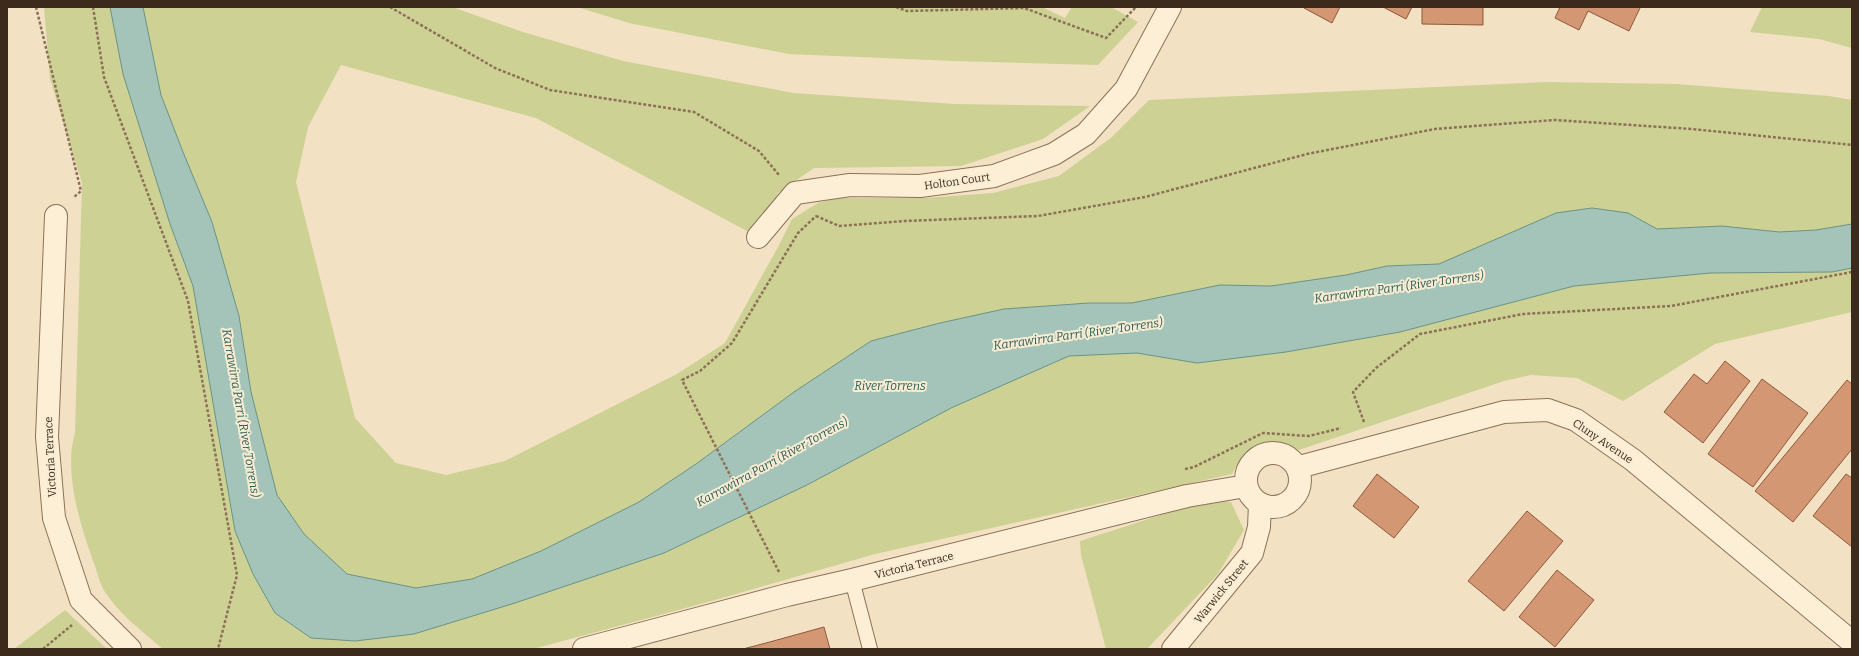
<svg xmlns="http://www.w3.org/2000/svg" width="1859" height="656" font-family="Bitter,serif">
  <style>
    .green { fill: #cdd194 }
    .water { fill: #a4c4b9; stroke: #6a9387 }
    .building { fill: #d39774; stroke: #8f583b }
    .lines { fill: none; stroke-linecap: round; stroke-linejoin: round }
    .lane-casing { stroke: #8d7157; stroke-width: 16 }
    .street-casing { stroke: #8d7157; stroke-width: 24 }
    .path { stroke: #8d7157; stroke-width: 2.5; stroke-dasharray: 3 2; stroke-linecap: butt }
    .lane { stroke: #fcefd6; stroke-width: 14 }
    .street { stroke: #fcefd6; stroke-width: 22 }
    .labels { text-anchor: middle; stroke-width: 4; stroke-linejoin: round; paint-order: stroke }
    .street-label { font-size: 11px; fill: #3c2a1d; stroke: #f8ecd2 }
    .water-label { font-size: 12px; font-style: italic; fill: #2b5d57; stroke: #f8ecd2 }
  </style>
  <rect width="100%" height="100%" fill="#f2e1c2"/>
  <!-- green -->
  <path class="green" d="M44,7H452L523,32L623,61L794,93L954,104L1090,106L1043,139L961,166L814,168L778,193L758,237L536,118L341,65L308,127L296,182L355,418L396,463L446,475L505,461L677,374L725,343L778,247L792,219L818,203L838,198H925L993,193L1059,176L1112,137L1149,100L1546,82L1677,84L1829,96L1852,100V312L1715,344L1623,401L1577,378L1531,375L1504,381L1296,451C1279,448 1258,442 1244,455C1239,460 1236,468 1232,474L875,554L708,602L533,649H163C143,632 119,614 105,592C100,585 98,574 95,566C81,528 63,472 75,433L82,183L50,79Z
    M577,7H1042L1065,18L1072,7H1111L1138,22L1098,65L954,61L789,54L629,23Z
    M1762,7H1852V48L1819,39L1750,32Z
    M1211,499L1231,502L1244,530L1218,574L1147,649H1106L1081,555L1080,541Z
    M65,610L107,649H14Z"/>
  <!-- water -->
  <path class="water" d="M110,7H143L161,95L183,152L212,222L239,316L251,392L277,495L304,534L347,574L416,588L472,579L541,551L639,502L696,464L794,392L871,341L940,323L1004,309L1089,303H1132L1220,285L1271,286L1346,275L1387,266L1439,264L1556,213L1592,208L1628,213L1657,229L1722,226L1779,232L1816,230L1852,224V268L1832,272L1710,273L1574,286L1400,332L1286,352L1197,363L1137,353L1069,356L951,408L807,485L664,553L515,603L414,634L355,641L311,638L275,613L253,574L235,531L193,286L170,224L123,74Z"/>
  <!-- building -->
  <path class="building" d="M1305,7H1340L1332,23L1304,8Z
    M1383,7H1412L1406,19Z
    M1422,7H1483V25L1422,24Z
    M1560,7H1639L1640,8L1629,31L1588,11L1579,30L1555,18Z
    M1725,361L1750,381L1703,443L1664,412L1694,374L1707,384Z
    M1762,379L1808,413L1753,487L1708,454Z
    M1847,380L1852,384V449L1793,522L1755,491Z
    M1377,474L1419,507L1394,538L1353,506Z
    M1846,474L1852,478V547L1813,516Z
    M1527,511L1563,541L1504,611L1468,581Z
    M1557,570L1594,600L1555,647L1519,617Z
    M824,627L830,649H743L766,643Z"/>
  <g class="lines">
    <!-- lane casing -->
    <g class="lane-casing">
      <path id="lane" d="M852,580L870,649"/>
    </g>
    <!-- street casing -->
    <g class="street-casing">
      <path id="street" d="M56,216L47,437L54,518L81,600L130,649
        M758,237L795,193L850,185L920,186L994,176L1054,154L1086,134L1126,89L1170,7
        M1246 480a27 27 0 1 1 54 0a27 27 0 1 1-54 0Z
        M1299,467L1504,412L1548,410L1576,420L1633,460L1852,642
        M584,649L787,595L852,580L1187,496L1246,486
        M1173,649L1252,553L1259,527L1260,504"/>
    </g>
    <!-- path -->
    <path class="path" d="M36,7L81,191L73,198
      M93,7L104,77L188,301L237,575L218,649
      M390,7L495,68L550,90L694,112L759,151L779,175
      M896,7L907,11L1024,8L1106,38L1136,7
      M816,216L839,226L905,221L1038,216L1145,197L1307,154L1435,129L1555,120L1692,129L1852,145
      M1364,422L1353,392L1376,368L1420,334L1523,314L1671,306L1852,272
      M1185,469L1194,467L1263,433L1309,436L1341,428
      M779,572L682,380L700,371L732,343L798,233L816,216
      M43,649L72,625"/>
    <!-- lane -->
    <use href="#lane" class="lane"/>
    <!-- street -->
    <use href="#street" class="street"/>
  </g>
  <g class="labels">
    <!-- street labels -->
    <g class="street-label">
      <text transform="translate(957 181) rotate(-8)" y="4">Holton Court</text>
      <text transform="translate(1603 441) rotate(34)" y="4">Cluny Avenue</text>
      <text transform="translate(50 457) rotate(-93)" y="4">Victoria Terrace</text>
      <text transform="translate(914 565) rotate(-14)" y="4">Victoria Terrace</text>
      <text transform="translate(1221 591) rotate(-51)" y="4">Warwick Street</text>
    </g>
    <!-- water labels -->
    <g class="water-label">
      <text transform="translate(1399 287) rotate(-8)" y="4">Karrawirra Parri (River Torrens)</text>
      <text transform="translate(1078 334) rotate(-8)" y="4">Karrawirra Parri (River Torrens)</text>
      <text x="890" y="390">River Torrens</text>
      <text transform="translate(241 413) rotate(80)" y="4">Karrawirra Parri (River Torrens)</text>
      <text transform="translate(772 462) rotate(-29)" y="4">Karrawirra Parri (River Torrens)</text>
    </g>
  </g>
  <!-- border -->
  <rect width="1859" height="656" fill="none" stroke="#3c2a1d" stroke-width="16"/>
</svg>
